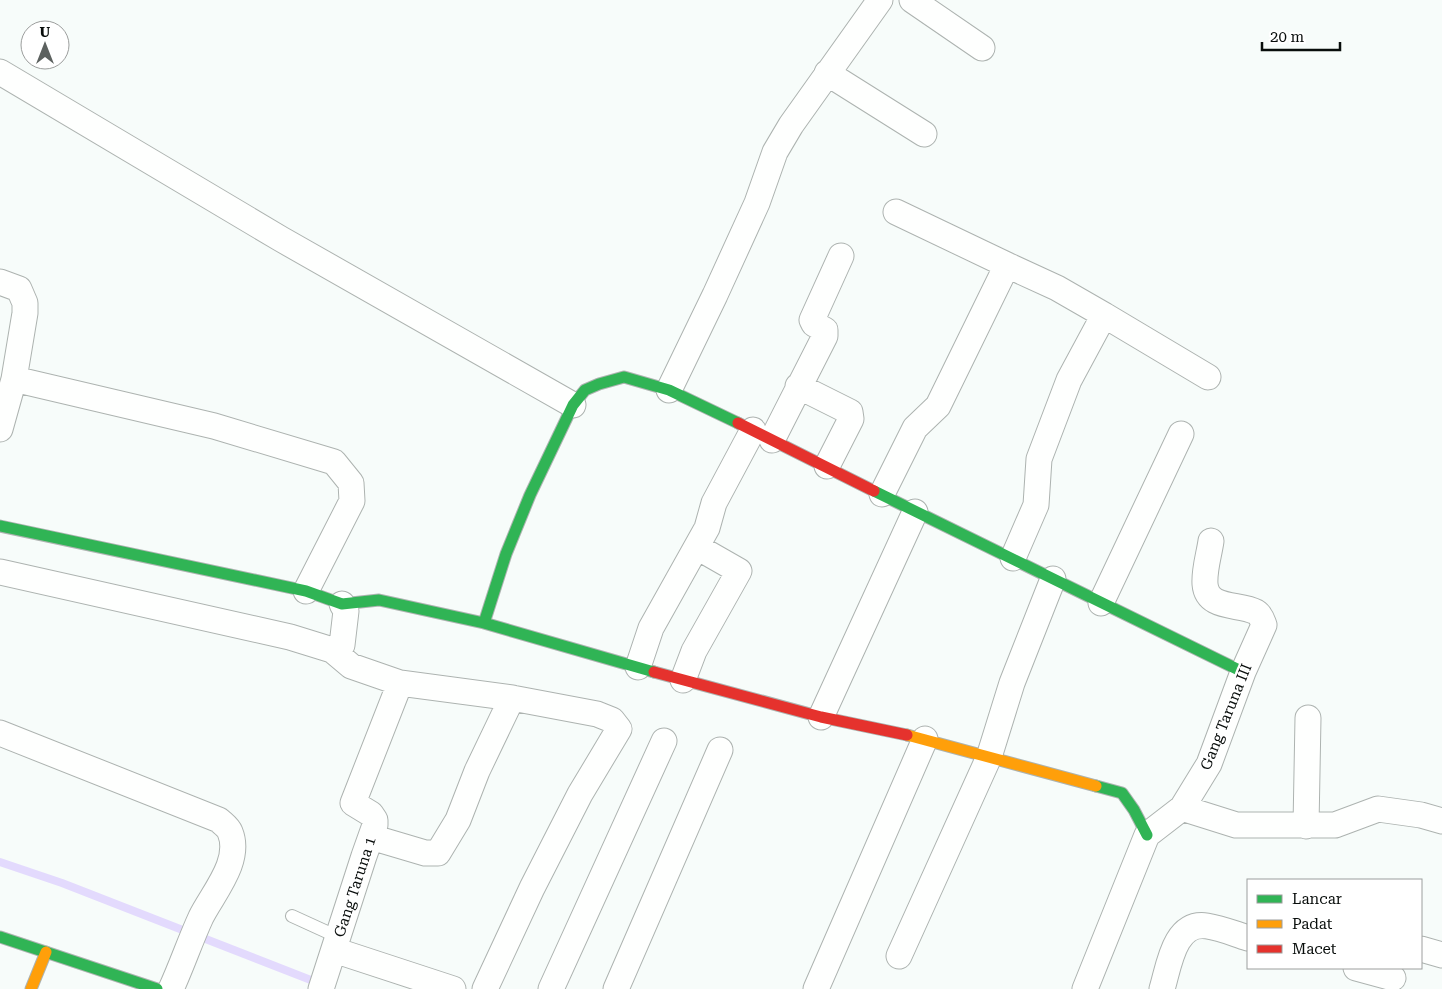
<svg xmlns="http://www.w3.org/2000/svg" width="1442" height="989" font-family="'Roboto Serif',serif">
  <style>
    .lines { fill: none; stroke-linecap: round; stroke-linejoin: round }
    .stream { stroke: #e3dafd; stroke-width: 8 }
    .lane-casing { stroke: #adb3b0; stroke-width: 14 }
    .street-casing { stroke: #adb3b0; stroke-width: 27 }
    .fast-casing { stroke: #adb3b0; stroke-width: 13 }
    .slow-casing { stroke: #adb3b0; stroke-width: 13 }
    .jam-casing { stroke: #adb3b0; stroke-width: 13 }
    .lane { stroke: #fefffe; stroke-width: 12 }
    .street { stroke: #fefffe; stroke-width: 25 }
    .fast { stroke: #30b455; stroke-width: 11 }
    .slow { stroke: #ff9f0a; stroke-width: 11 }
    .jam { stroke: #e5322d; stroke-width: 11 }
    .labels { text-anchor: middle; stroke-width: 4.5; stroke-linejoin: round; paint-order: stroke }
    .street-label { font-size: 15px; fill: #080d0b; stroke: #fff }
  </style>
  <rect width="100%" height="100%" fill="#f7fcfa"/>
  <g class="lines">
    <!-- stream -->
    <path class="stream" d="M0,862L62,883L321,984"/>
    <!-- lane casing -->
    <g class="lane-casing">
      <path id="lane" d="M292,916L338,937"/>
    </g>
    <!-- street casing -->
    <g class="street-casing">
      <path id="street" d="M912,0L982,48
        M0,72L281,239L573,405
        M827,73L924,134
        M1007,265L1057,288L1104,315L1069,380L1039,459L1036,505L1013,558
        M0,282L19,289L25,303V313L14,379L0,429
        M1104,315L1208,377
        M14,379L214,426L334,462L351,483L352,501L306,591
        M798,386L850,412L851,419L827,466
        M669,390L715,295L757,203L775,152L791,125L880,0
        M772,440L825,336V330L814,324L812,320L841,256
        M882,494L915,428L938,406L1007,265L896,212
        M0,572L290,637L332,650L351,666L400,683L512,698
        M1101,603L1181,434
        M332,650L337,649L342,645L346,611L342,604
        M638,667L651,628L707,528L714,503L753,430
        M683,680L694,651L739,571L697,547
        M821,717L915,512
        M0,733L219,820C223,824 228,827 230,832C242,861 213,893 201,917C190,941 182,965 171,989
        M1182,808L1236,825H1335L1378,809L1421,815L1442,821
        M1306,826L1308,718
        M371,837L425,853H438L458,820L477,771L512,698L597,714L612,720L619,729L580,794L532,888L485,989
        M1421,949L1442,955
        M334,950L453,989
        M899,956L989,757L1012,683L1053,579
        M1356,968L1393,978
        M321,989L364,856L375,825V820L371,814L353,803L400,683
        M551,989L664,741
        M616,989L720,750
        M816,989L925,739
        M1085,989L1147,835L1182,808L1209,764L1243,672L1264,625C1262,620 1261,615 1256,612C1239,603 1207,610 1205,584C1204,570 1209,555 1211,541
        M1162,989C1169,966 1174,921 1207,926C1221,928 1235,934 1248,938"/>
    </g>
    <!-- fast casing -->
    <g class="fast-casing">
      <path id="fast" d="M874,491L1243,672
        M0,526L306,591L342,604L379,600L484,623L654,672
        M484,623L506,554L530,495L573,405L585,390L599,384L624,377L669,390L738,423
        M1096,786L1122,793L1134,810L1147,835
        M0,937L157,989"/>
    </g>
    <!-- slow casing -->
    <g class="slow-casing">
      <path id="slow" d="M907,735L1096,786
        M31,989L46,952"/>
    </g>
    <!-- jam casing -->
    <g class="jam-casing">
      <path id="jam" d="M738,423L874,491
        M654,672L821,717L907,735"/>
    </g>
    <!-- lane -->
    <use href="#lane" class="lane"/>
    <!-- street -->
    <use href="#street" class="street"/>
    <!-- fast -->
    <use href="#fast" class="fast"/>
    <!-- slow -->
    <use href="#slow" class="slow"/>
    <!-- jam -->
    <use href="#jam" class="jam"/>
  </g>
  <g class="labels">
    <!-- street labels -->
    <g class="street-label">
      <text transform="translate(1226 717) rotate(-68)" y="5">Gang Taruna III</text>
      <text transform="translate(355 887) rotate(-72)" y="5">Gang Taruna 1</text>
    </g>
  </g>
  <!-- legend -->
  <rect x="1247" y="879" width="175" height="90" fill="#ffffff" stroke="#9c9e9d"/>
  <rect x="1257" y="895" width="25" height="8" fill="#30b455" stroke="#9c9e9d"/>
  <text x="1292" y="904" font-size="15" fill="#080d0b">Lancar</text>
  <rect x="1257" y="920" width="25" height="8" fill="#ff9f0a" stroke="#9c9e9d"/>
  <text x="1292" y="929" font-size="15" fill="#080d0b">Padat</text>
  <rect x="1257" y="945" width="25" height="8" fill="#e5322d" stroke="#9c9e9d"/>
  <text x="1292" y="954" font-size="15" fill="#080d0b">Macet</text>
  <!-- north arrow -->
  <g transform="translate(45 45)"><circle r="24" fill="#ffffff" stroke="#9c9e9d"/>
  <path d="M0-4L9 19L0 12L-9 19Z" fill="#5c615f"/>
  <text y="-8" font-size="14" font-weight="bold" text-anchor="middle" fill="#080d0b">U</text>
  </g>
  <!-- scale -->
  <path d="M1262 42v8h78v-8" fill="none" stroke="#080d0b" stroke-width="2.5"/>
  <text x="1270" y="42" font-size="15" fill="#080d0b" stroke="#ffffff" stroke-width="4" paint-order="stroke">20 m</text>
</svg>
